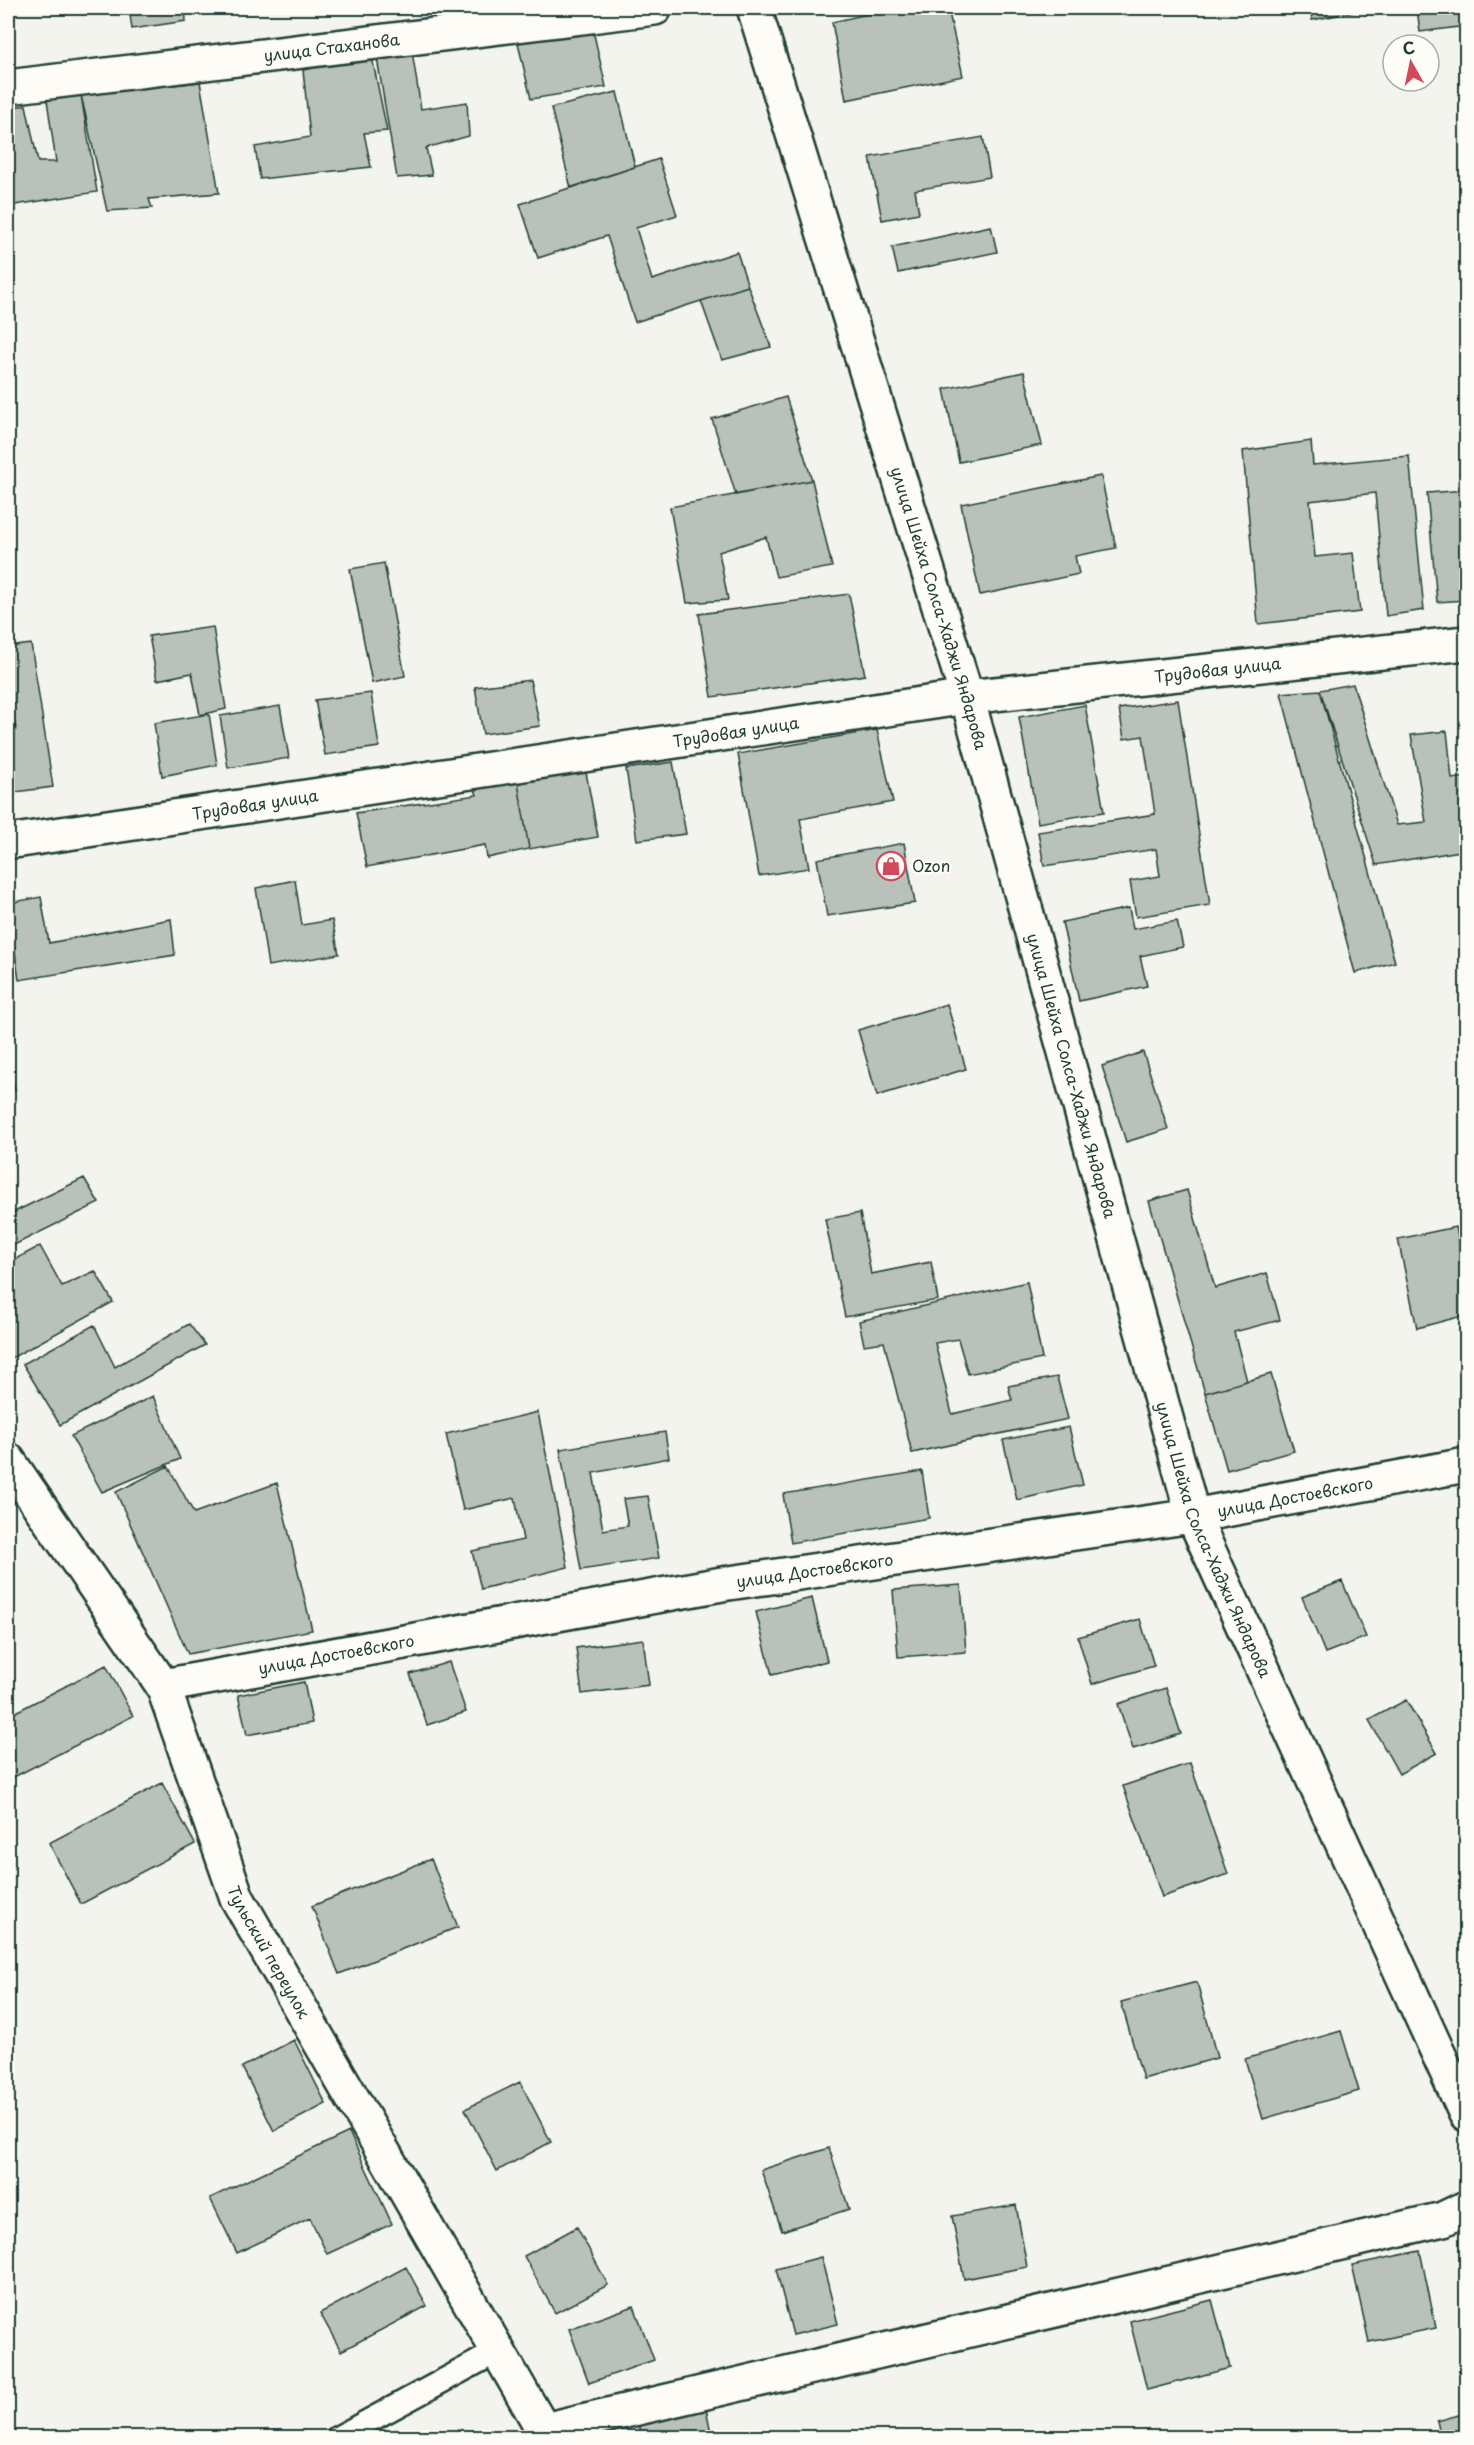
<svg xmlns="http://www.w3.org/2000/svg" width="1474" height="2445" font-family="'Playpen Sans',sans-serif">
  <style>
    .building { fill: #b9c1bb; stroke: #1f3d34; stroke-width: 1.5 }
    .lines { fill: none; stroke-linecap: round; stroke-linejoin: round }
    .lane-casing { stroke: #1f3d34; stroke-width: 27 }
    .street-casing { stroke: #1f3d34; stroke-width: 38 }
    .secondary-casing { stroke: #1f3d34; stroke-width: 38 }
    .lane { stroke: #fdfcf7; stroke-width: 22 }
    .street { stroke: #fdfcf7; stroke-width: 33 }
    .secondary { stroke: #fdfcf7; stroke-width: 33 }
    .labels { text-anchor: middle; stroke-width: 4.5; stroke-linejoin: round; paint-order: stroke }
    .street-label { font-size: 16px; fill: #1f3d34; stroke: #fdfcf7 }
    .poi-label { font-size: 16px; fill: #1f3d34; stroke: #fdfcf7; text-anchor: start }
  </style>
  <rect width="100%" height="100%" fill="#f4f4ef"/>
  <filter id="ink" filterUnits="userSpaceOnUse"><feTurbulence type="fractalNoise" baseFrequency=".0167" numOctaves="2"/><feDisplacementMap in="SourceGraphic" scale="12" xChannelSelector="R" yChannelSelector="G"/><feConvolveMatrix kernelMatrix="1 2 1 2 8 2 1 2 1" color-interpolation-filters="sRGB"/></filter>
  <g filter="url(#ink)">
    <!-- building -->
    <path class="building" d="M129,8H185L186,21L132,29Z
      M894,8H948L963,76L846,100L832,22Z
      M1310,8H1374L1312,20Z
      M1417,8H1466V26L1420,32Z
      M592,26L606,87L531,99L517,39Z
      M412,51L421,109L467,102L469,136L426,148L432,175L397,178L377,58Z
      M372,57L387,131L364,133L371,167L260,179L255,147L310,137L303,70Z
      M200,82L219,193L149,199L152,208L107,211L81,95Z
      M617,92L635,167L571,188L551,108Z
      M81,95L97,192L8,206V108L26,105L38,162H56L47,100Z
      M983,137L990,177L915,190L919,213L882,220L870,157Z
      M659,159L677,215L636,228L652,280L737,252L748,286L635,322L607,236L538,258L520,204Z
      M991,226L997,252L898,273L892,247Z
      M748,286L771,347L722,360L701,301Z
      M1024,372L1042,445L959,462L944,389Z
      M786,397L812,480L736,495L712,419Z
      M1311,441L1313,465L1409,456L1424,610L1386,616L1375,493L1310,501L1315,557L1353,553L1360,612L1258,624L1243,451Z
      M1101,476L1116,548L1075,556L1079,574L980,595L961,504Z
      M812,480L832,567L776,577L766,537L719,552L728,600L687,603L670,507Z
      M1466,490V600L1437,602L1427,493Z
      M384,563L405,676L372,683L350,569Z
      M849,594L865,675L712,697L699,614Z
      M213,627L226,709L200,715L192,673L157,680L149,636Z
      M31,644L53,787L8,793V732L16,730L8,680V647Z
      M530,680L540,726L483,734L475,687Z
      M1353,684L1397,825L1426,822L1411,735L1447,731L1452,779L1466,777V850L1376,865L1320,690Z
      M1320,690L1395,962L1355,973L1281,693Z
      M371,693L379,747L325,755L315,700Z
      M1178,700L1210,905L1136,917L1130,881L1160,876L1156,849L1044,866L1038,832L1155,814L1143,736L1124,739L1119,709Z
      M1085,705L1104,812L1038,823L1019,717Z
      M280,706L289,758L228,768L220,716Z
      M209,714L217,765L162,776L154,723Z
      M877,730L893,802L800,819L809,868L759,876L738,754Z
      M673,762L686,834L637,840L626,769Z
      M585,767L598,837L529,849L517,777Z
      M517,777L529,849L487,858L485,845L367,867L356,813L477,795L473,784Z
      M904,843L915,903L827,916L817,859Z
      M295,880L302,925L332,920L339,954L268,966L256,888Z
      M41,897L49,943L171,919L175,955L19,980L8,903Z
      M1129,908L1133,929L1177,921L1183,947L1140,956L1147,986L1079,1001L1062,922Z
      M947,1004L966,1069L877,1096L858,1030Z
      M1143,1052L1168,1129L1126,1142L1102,1066Z
      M11,1064L15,1091L8,1093V1065Z
      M84,1178L99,1203L8,1248V1215Z
      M1187,1190L1215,1288L1267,1273L1280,1320L1234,1332L1247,1381L1205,1393L1149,1201Z
      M860,1213L871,1274L931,1262L938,1300L845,1317L825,1219Z
      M1456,1227L1466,1272V1315L1417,1328L1398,1239Z
      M40,1246L62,1286L95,1271L113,1302L8,1360V1263Z
      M1027,1282L1042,1359L968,1374L958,1339L935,1343L952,1414L1012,1400L1008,1386L1057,1377L1068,1419L912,1453L884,1342L864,1345L859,1321Z
      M189,1324L205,1345L60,1425L23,1364L94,1325L115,1367Z
      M1271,1374L1294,1451L1227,1470L1205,1393Z
      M153,1396L180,1459L102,1492L71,1436Z
      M538,1412L568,1567L481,1589L472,1551L523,1540L515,1498L463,1510L446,1434Z
      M1069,1427L1083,1485L1017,1500L1003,1440Z
      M665,1432L669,1458L593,1473L603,1530L628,1526L623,1499L648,1496L659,1558L581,1570L560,1449Z
      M168,1466L194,1513L277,1483L312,1630L188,1654L116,1492Z
      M922,1471L929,1518L791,1543L783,1494Z
      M1342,1581L1366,1637L1325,1653L1302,1597Z
      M961,1585L966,1652L898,1657L893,1590Z
      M812,1598L827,1661L772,1675L756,1612Z
      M1140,1619L1154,1666L1092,1684L1078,1637Z
      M643,1639L649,1685L582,1694L576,1648Z
      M449,1662L466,1712L427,1725L410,1674Z
      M106,1665L133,1716L8,1780V1716Z
      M304,1682L312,1723L247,1735L238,1695Z
      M1166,1688L1181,1734L1133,1749L1118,1704Z
      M1406,1700L1437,1753L1399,1774L1369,1720Z
      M1190,1763L1228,1874L1162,1897L1123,1786Z
      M162,1783L195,1844L81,1904L49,1843Z
      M431,1859L458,1927L339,1974L312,1906Z
      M1197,1982L1217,2058L1143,2079L1121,2002Z
      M1341,2031L1359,2091L1263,2119L1245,2059Z
      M294,2040L326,2104L274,2131L242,2067Z
      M520,2082L551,2142L497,2171L465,2109Z
      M349,2132L392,2224L327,2254L310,2218L237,2253L210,2198Z
      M829,2148L849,2209L782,2231L761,2170Z
      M1016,2205L1027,2267L964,2279L952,2216Z
      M577,2227L608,2285L555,2313L524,2256Z
      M1420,2251L1436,2328L1369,2342L1352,2265Z
      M821,2257L838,2324L793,2335L776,2269Z
      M406,2267L427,2306L341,2351L320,2313Z
      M1212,2300L1230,2368L1147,2390L1130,2321Z
      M634,2306L654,2360L589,2383L569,2329Z
      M706,2408L712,2438H641L638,2423Z
      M1466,2413V2438H1441L1437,2421Z
      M395,2429L399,2438H378Z"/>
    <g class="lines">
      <!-- lane casing -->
      <g class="lane-casing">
        <path id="lane" d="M337,2438L498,2351"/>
      </g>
      <!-- street casing -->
      <g class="street-casing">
        <g id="street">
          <path id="s1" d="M8,87L655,8"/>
          <path id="s2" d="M8,842L967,697L1466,643"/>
          <path id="s3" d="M8,1460L163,1686L237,1898L548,2438"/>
          <path id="s4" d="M163,1686L722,1584L1193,1516L1466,1465"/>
          <path d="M544,2430L1443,2219L1466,2208"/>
        </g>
      </g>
      <!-- secondary casing -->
      <g class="secondary-casing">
        <g id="secondary">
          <path id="s5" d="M754,8L967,697L1193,1516L1466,2114"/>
        </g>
      </g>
      <!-- lane -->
      <use href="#lane" class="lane"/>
      <!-- street -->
      <use href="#street" class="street"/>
      <!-- secondary -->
      <use href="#secondary" class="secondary"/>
    </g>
  </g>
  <!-- icons -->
  <defs>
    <g id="shop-ring" transform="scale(1.5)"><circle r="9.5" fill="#fdfcf7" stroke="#d1495b" stroke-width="1.5"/><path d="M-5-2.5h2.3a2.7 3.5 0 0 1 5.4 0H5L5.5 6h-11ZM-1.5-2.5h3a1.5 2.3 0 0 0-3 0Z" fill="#d1495b"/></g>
  </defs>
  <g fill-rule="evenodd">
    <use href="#shop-ring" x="891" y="866"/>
  </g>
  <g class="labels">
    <!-- street labels -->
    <g class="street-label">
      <text dy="6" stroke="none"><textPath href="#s1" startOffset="326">улица Стаханова</textPath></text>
      <text dy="6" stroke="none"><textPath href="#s5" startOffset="628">улица Шейха Солса-Хаджи Яндарова</textPath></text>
      <text dy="6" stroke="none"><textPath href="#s2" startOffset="1222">Трудовая улица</textPath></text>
      <text dy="6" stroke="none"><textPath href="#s2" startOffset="736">Трудовая улица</textPath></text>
      <text dy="6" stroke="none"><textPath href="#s2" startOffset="250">Трудовая улица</textPath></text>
      <text dy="6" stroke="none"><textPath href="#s5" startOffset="1114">улица Шейха Солса-Хаджи Яндарова</textPath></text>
      <text dy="6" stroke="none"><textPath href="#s4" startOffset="1148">улица Достоевского</textPath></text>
      <text dy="6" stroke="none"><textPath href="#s5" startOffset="1600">улица Шейха Солса-Хаджи Яндарова</textPath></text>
      <text dy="6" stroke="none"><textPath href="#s4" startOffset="662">улица Достоевского</textPath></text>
      <text dy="6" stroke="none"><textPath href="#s4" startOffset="176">улица Достоевского</textPath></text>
      <text dy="6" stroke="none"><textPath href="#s3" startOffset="561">Тульский переулок</textPath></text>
    </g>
    <!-- poi labels -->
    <g class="poi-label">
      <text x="912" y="872">Ozon</text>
    </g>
  </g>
  <!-- margin -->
  <rect width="1474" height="2445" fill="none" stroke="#fdfcf7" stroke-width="30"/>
  <rect x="15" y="15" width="1444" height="2415" fill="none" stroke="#1f3d34" stroke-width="2" filter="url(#ink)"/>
  <!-- north arrow -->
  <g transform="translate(1411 63) rotate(351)"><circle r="28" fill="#fdfcf7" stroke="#a4b0a9" stroke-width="1.5"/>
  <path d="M0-4.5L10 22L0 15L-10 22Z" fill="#d1495b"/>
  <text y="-9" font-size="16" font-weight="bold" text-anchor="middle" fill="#1f3d34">С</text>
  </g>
</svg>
